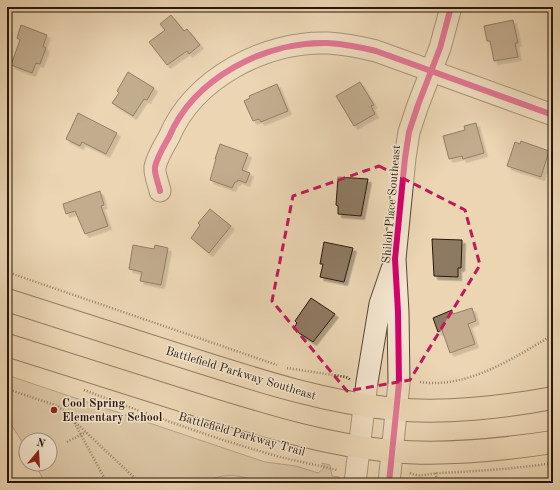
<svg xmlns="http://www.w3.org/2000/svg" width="560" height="490" font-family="'Old Standard TT',serif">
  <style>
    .grass { fill: #cab596; stroke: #7a6650 }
    .building { fill: #8e7a62; stroke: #29170a; filter: url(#shadow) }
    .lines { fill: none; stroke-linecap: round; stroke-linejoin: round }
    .minor-casing { stroke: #5a4634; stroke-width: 23 }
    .major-casing { stroke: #29170a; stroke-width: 24 }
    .path { stroke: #29170a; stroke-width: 2.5; stroke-dasharray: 1 2; stroke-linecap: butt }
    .minor { stroke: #f2e4ce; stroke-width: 21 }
    .major { stroke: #ebd5b3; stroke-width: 22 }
    .cycleway-casing { stroke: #f2e4ce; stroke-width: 8 }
    .cycleway { stroke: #d6006c; stroke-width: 6 }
    .marked { fill: none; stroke: #c2185b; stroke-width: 3; stroke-dasharray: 8 5; stroke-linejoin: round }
    .poi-dot { fill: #8f2418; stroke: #f2e4ce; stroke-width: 1.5 }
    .labels { text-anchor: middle; stroke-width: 3; stroke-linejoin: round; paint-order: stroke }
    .street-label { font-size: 12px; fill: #29170a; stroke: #f2e4ce }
    .poi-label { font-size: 12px; font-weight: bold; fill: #29170a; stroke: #f2e4ce; text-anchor: start }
  </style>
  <defs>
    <filter id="shadow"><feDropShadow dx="3.5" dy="3.5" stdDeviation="0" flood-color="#0004"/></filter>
  </defs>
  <rect width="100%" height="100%" fill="#ebd5b3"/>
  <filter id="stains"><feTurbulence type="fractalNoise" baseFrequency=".005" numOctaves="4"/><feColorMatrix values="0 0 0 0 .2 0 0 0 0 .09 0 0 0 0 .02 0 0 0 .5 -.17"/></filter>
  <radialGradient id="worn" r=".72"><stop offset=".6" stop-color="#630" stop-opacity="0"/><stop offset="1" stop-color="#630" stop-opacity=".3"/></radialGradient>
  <!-- grass -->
  <path class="grass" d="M7,375L265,462L296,466L318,473L324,468L322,463L330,465L332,476L339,477L341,483H257C240,473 221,473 204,483H45L35,464H50V440H26V448L7,418Z"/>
  <!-- building -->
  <path class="building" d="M171,15L184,31L187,29L200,45L189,54L187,51L167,65L149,42L165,30L160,24Z
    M513,20L518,43H515L518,57L494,61L490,41H487L484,26Z
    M21,25L47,35L43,46L46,48L40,64L36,63L32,73L11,65L20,40L17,38Z
    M128,72L154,88L147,100L144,99L133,116L112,103L119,93L117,91Z
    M360,82L374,105L371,106L375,114L354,126L336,96Z
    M277,84L288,111L261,122L259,119L253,121L244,101L250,98L249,96Z
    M78,113L117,133L106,154L82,142L80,146L66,139Z
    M476,123L484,153L463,159L462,156L449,159L443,136L465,130L464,126Z
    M521,141L549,151L541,177L507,166L515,142L520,144Z
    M220,144L248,154L242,170L250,173L246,183L238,180L237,182H235L232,188L210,180L216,159H215Z
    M338,177L368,179L361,216L338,214V206L336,205Z
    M100,191L104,205L101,206L108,226L85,234L75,211L66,214L63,204Z
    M210,209L231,226L209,253L191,238L200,225L198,223Z
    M432,239L462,240L461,268H458V277L434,276Z
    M324,242L353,248L344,282L320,277L323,264H320Z
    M133,245L154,249L155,245L168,248L161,285L140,281L142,272L129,269Z
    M311,298L335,314L313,342L293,329L297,323L295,321Z
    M472,308L476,321L468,324L475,344L450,353L442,330L438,332L433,318L452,310L453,314Z"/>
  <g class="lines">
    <!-- minor casing -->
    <g class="minor-casing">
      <path id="minor" d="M160,191C159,185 154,174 155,167C157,157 164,146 169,137C194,78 265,41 328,43C344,44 360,47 376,51L553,115
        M355,483L367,382L380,304L392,269
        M389,483L399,383L398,312L395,259L405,158L409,132L418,105L440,48L451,7"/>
    </g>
    <!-- major casing -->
    <g class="major-casing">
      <path id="major" d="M7,300C69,320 132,340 194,360C260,381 325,402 394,409C443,414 505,407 553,398
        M7,345C71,365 135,386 200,406C262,425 325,445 391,451C444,456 500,450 553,442"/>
    </g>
    <!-- path -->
    <path class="path" d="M7,272L277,365
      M287,368L346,377L351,380
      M420,382C468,389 513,358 553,335
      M7,389L58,406L140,483
      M84,390C144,413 204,435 266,453C289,460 313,464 337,470
      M73,420L107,483
      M67,442L86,432
      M410,473C421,478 429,473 440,473C478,471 515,469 553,463
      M436,473L437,483"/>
    <!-- minor -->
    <use href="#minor" class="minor"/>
    <!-- major -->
    <use href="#major" class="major"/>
    <!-- cycleway casing -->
    <g class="cycleway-casing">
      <path id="cycleway" d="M160,191C159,185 154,174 155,167C157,157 164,146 169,137C194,78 265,41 328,43C344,44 360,47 376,51L553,115
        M389,483L399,383L398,312L395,259L405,158L409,132L418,105L440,48L451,7"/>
    </g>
    <!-- cycleway -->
    <use href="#cycleway" class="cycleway"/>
  </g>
  <!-- marked area -->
  <path d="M0 0H560V490H0ZM379,166L465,210L480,265L410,380L347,391L272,301L293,196Z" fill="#ebd5b3" fill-opacity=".55" fill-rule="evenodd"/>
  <path class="marked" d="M379,166L465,210L480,265L410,380L347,391L272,301L293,196Z"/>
  <!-- markers -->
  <circle class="poi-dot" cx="54" cy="410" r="4"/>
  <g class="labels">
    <!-- street labels -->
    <g class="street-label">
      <text transform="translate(391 204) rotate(-85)" y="4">Shiloh Place Southeast</text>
      <text transform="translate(241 373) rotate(17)" y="4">Battlefield Parkway Southeast</text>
      <text transform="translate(242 434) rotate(16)" y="4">Battlefield Parkway Trail</text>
    </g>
    <!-- poi labels -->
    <g class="poi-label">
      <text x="62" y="407">Cool Spring<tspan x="62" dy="14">Elementary School</tspan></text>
    </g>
  </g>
  <!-- margin -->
  <rect width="560" height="490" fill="none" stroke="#ebd5b3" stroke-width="24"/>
  <rect x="8" y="8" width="544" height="474" fill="none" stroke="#29170a" stroke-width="2"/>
  <rect x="12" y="12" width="536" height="466" fill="none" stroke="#29170a"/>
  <!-- north arrow -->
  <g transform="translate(38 452) rotate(18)"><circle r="19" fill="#f2e4ce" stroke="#a29280"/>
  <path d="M0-3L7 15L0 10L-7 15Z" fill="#8f2418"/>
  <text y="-6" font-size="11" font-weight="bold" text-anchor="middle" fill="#29170a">N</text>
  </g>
  <rect width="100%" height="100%" filter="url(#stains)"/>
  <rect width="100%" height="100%" fill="url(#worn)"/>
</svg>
